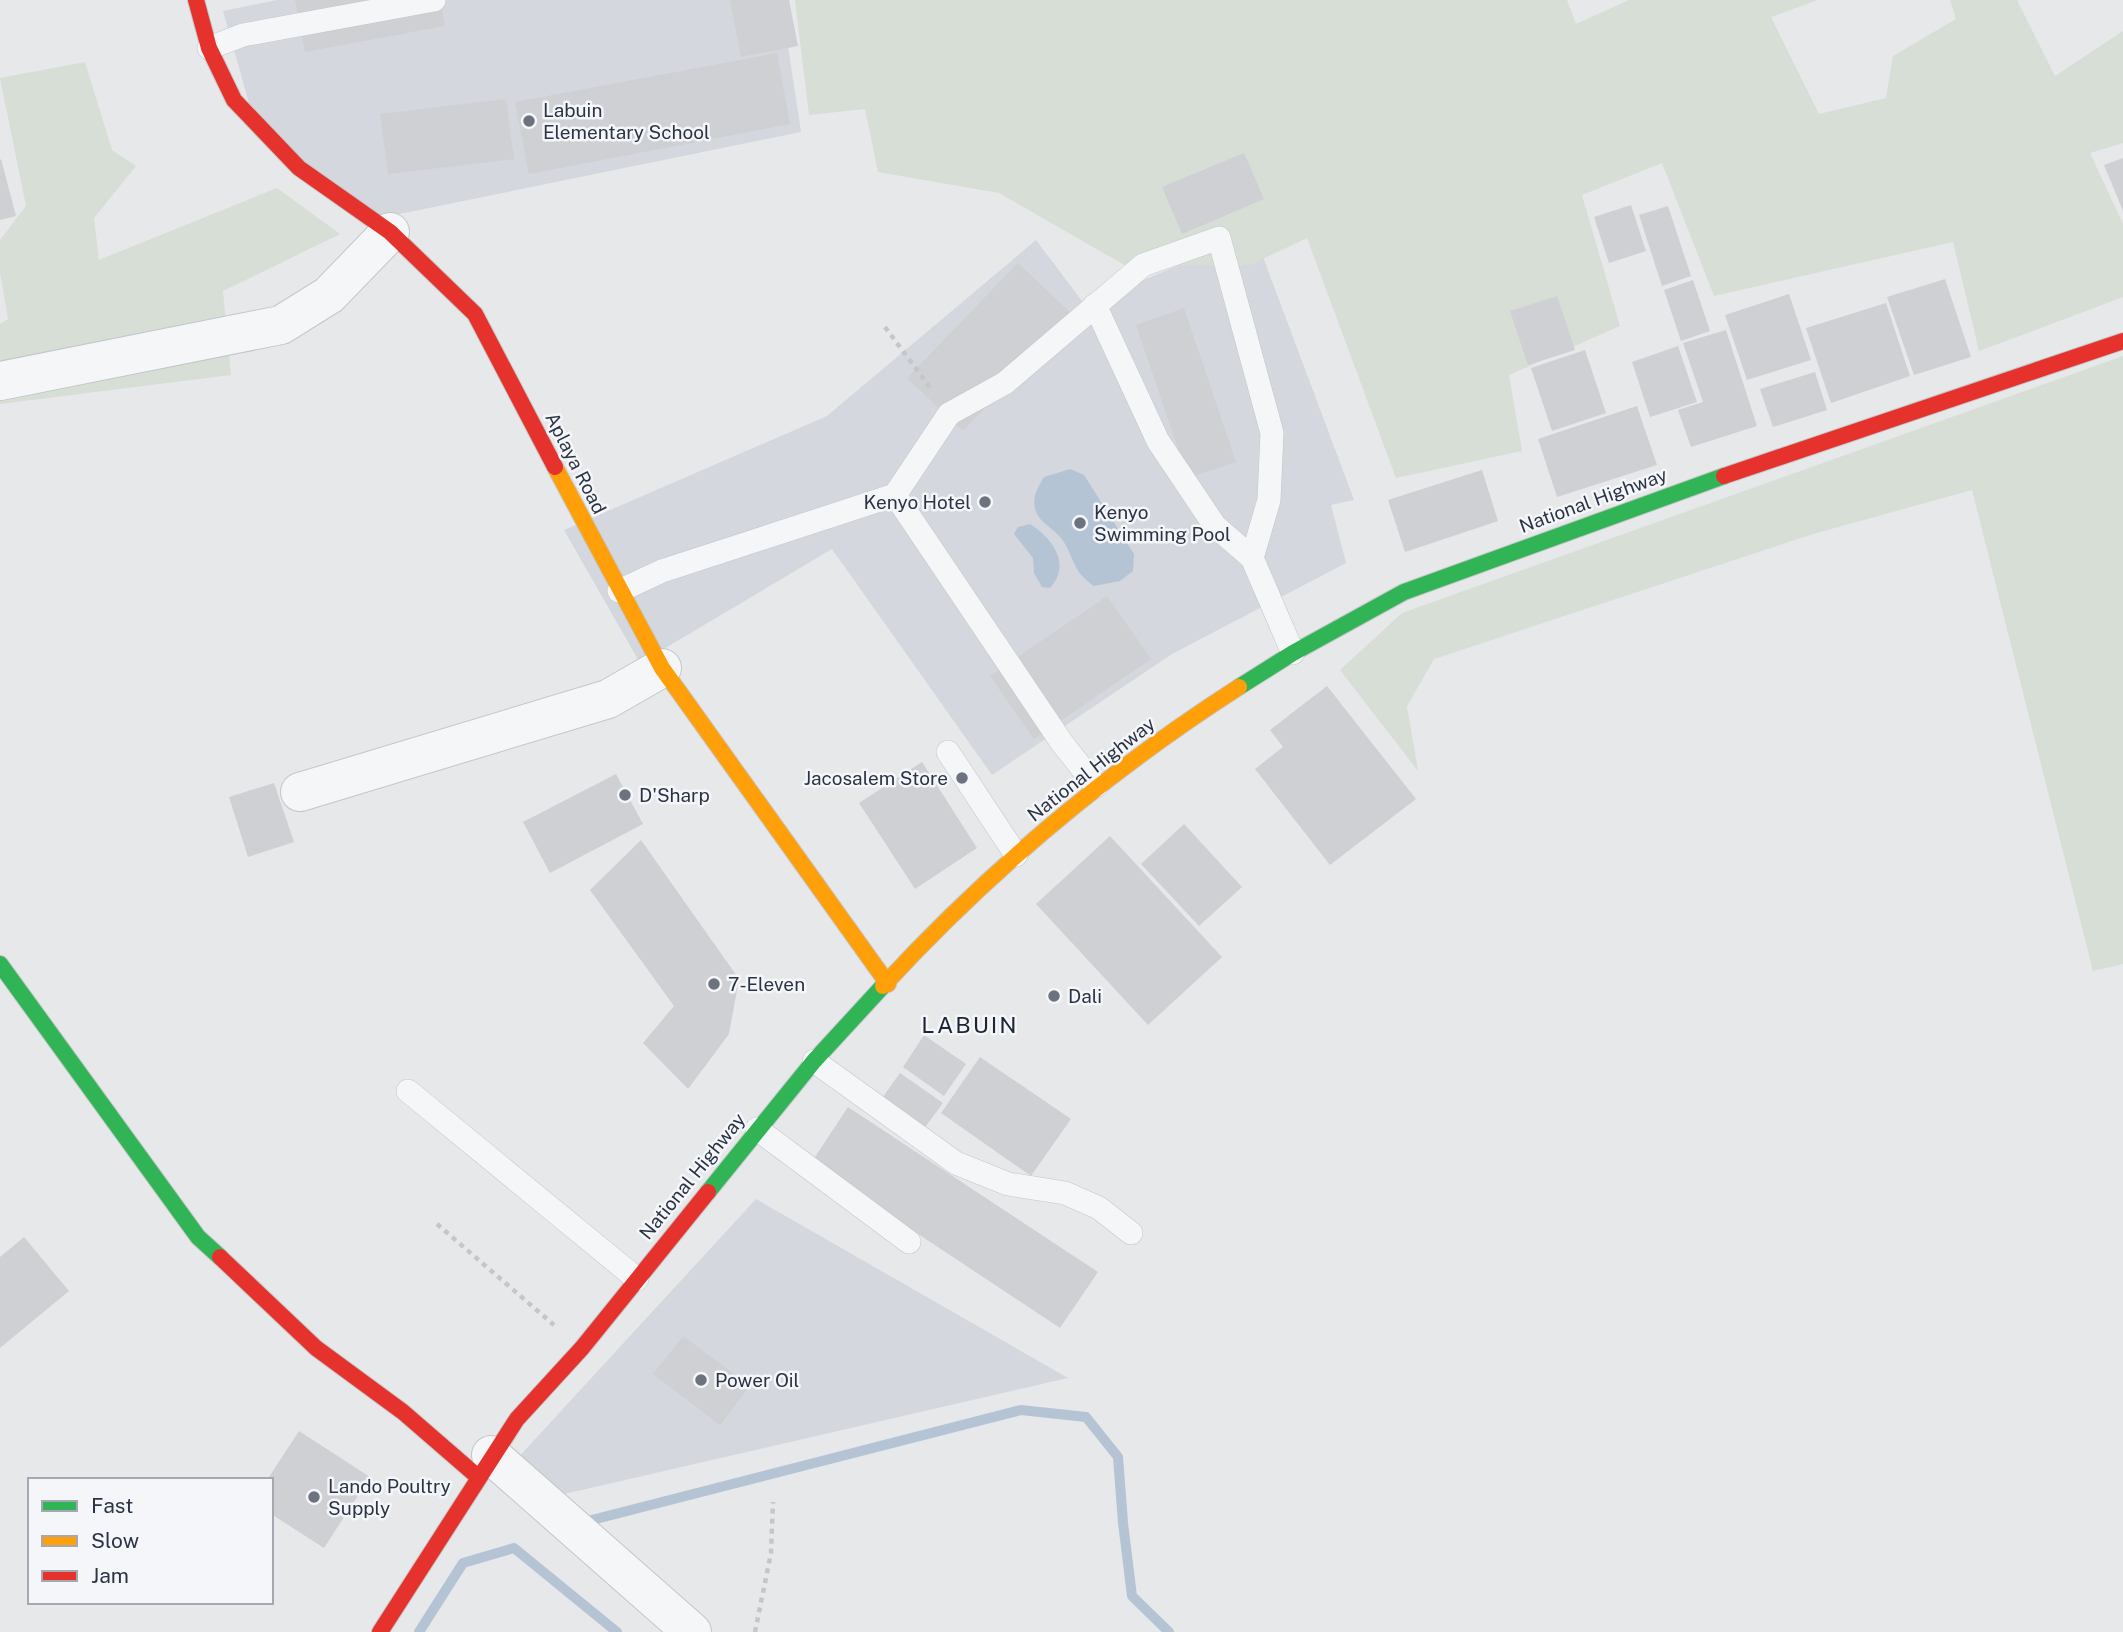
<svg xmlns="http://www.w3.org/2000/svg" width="2123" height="1632" font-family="'Public Sans',sans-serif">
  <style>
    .built { fill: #d4d7dd }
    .green { fill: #d6ded6 }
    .water { fill: #b4c4d5 }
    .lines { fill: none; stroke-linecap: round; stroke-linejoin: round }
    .stream { stroke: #b4c4d5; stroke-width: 10 }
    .building { fill: #ced0d3 }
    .lane-casing { stroke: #c4c6c8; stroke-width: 24 }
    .street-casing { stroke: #c4c6c8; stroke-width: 40 }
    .fast-casing { stroke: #c4c6c8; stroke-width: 18 }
    .slow-casing { stroke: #c4c6c8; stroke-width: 18 }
    .jam-casing { stroke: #c4c6c8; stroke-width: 18 }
    .path { stroke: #c5c6ca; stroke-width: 4.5; stroke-dasharray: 5 5; stroke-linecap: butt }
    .lane { stroke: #f5f6f7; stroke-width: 23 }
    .street { stroke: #f5f6f7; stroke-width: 38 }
    .fast { stroke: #30b455; stroke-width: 16 }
    .slow { stroke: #ff9f0a; stroke-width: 16 }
    .jam { stroke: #e5322d; stroke-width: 16 }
    .poi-dot { fill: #6c737f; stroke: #f4f6f9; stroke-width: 2.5 }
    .labels { text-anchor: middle; stroke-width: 5; stroke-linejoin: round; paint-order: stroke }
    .poi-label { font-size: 19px; fill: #2b3445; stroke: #f4f6f9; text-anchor: start }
    .street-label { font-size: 19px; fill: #2b3445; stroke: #f4f6f9 }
    .quarter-label { font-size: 23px; letter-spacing: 2px; fill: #1d2536; stroke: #f4f6f9 }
  </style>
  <rect width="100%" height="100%" fill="#e6e8ea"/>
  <!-- built -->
  <path class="built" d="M277,0H781L801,132L360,222L251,110L223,11Z
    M1254,233L1354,500L1331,505L1346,563L1172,654L992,775L832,549L640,663L564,530L827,416L1036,240L1085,305Z
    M756,1199L1068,1378L560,1495L515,1461Z"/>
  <!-- green -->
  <path class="green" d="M795,0H1567L1576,24L1629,0H1818L1771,17L1819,114L1886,98L1893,56L1956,19L1950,0H2017L2055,76L2123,31V143L2090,153L2123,224V297L1979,351L1953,242L1714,296L1662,163L1582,195L1620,326L1509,375L1522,451L1396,478L1307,238L1250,265L1126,266L999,193L878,172L865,109L809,115Z
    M85,62L112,150L136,166L94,218L99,260L277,188L340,234L223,291L231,375L0,404V324L8,319L0,272V240L26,206L0,78Z
    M2123,356V964L2093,971L1972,490L1813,534L1434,659L1407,706L1418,771L1340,670L1402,613Z"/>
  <!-- water -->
  <path class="water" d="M1070,469L1084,475L1134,554L1133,571L1120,581L1094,586C1070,570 1075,555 1060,537C1052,527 1038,522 1035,508C1032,497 1038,487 1044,477Z
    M1030,524C1052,538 1072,564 1050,588L1042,587L1034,573L1033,558L1014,534L1018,527Z"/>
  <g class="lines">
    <!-- stream -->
    <path class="stream" d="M580,1523L1021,1410L1086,1417L1118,1457L1123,1523L1132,1596L1169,1632
      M419,1632L463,1563L514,1548L617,1632"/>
  </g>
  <!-- building -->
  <path class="building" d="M295,0H440L445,26L305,52Z
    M730,0H789L798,46L741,57Z
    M777,53L790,124L529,174L515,102Z
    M506,99L514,159L388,174L380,114Z
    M1244,153L1264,199L1182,234L1162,187Z
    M2123,158V211L2104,165Z
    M1,159L16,216L0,220V160Z
    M1631,205L1646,251L1609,263L1594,217Z
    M1668,206L1691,276L1662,286L1639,215Z
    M1018,263L1074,316L963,431L907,378Z
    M1945,279L1971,357L1914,375L1887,297Z
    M1693,280L1710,331L1681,341L1664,290Z
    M1789,294L1811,360L1747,380L1725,315Z
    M1557,296L1575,350L1528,365L1510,311Z
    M1886,303L1910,376L1831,403L1806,328Z
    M1184,308L1236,462L1188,478L1136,325Z
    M1726,330L1757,426L1691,447L1678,410L1703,402L1683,343Z
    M1678,346L1697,402L1650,417L1632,362Z
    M1585,350L1606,413L1552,431L1531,368Z
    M1815,372L1827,410L1773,427L1760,389Z
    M1637,406L1657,465L1557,497L1538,439Z
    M1482,470L1498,521L1405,552L1388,500Z
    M1107,596L1151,659L1034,739L990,676Z
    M1327,686L1416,799L1330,865L1255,769L1283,747L1270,730Z
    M922,762L977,848L915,889L859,803Z
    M616,774L643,824L550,873L523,822Z
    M274,783L294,842L248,857L229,797Z
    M1184,824L1242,887L1199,926L1141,864Z
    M1110,836L1222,957L1148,1025L1036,904Z
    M641,840L739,979L729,1034L688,1089L643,1043L674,1006L590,890Z
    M924,1035L966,1064L944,1096L903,1067Z
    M980,1057L1071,1119L1031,1176L941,1113Z
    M900,1073L943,1103L923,1130L880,1101Z
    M848,1107L1098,1272L1060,1328L811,1163Z
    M24,1237L69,1291L0,1348V1257Z
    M683,1336L750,1386L720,1425L653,1374Z
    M299,1431L370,1477L324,1548L271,1514V1480H267Z"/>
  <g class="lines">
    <!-- lane casing -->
    <g class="lane-casing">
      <path id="lane" d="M209,48L243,35L434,0
        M1095,305L1158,441L1215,526L1252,558L1293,653
        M895,495L1062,743L1096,786
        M619,591L662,571L895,495L949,414L1005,383L1143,265L1219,238L1272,433L1269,500L1252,558
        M948,752L1016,855
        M814,1061L956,1163L1008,1184L1065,1193L1099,1208L1131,1233
        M408,1091L637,1279
        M757,1129L909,1242"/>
    </g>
    <!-- street casing -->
    <g class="street-casing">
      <path id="street" d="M0,381L281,325L329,295L390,232
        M300,792L608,699L662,668
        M491,1455L692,1632"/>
    </g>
    <!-- fast casing -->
    <g class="fast-casing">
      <path id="fast" d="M1239,687L1293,653L1404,592L1724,476
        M0,964L198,1237L220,1257
        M708,1192L814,1061L883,986"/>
    </g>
    <!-- slow casing -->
    <g class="slow-casing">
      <path id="slow" d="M555,467L662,668L888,984
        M883,986C989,871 1108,771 1239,687"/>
    </g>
    <!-- jam casing -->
    <g class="jam-casing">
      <path id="jam" d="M196,0L209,48L234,100L299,168L390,232L475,314L555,467
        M1724,476L2123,341
        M220,1257L316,1348L403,1412L478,1477
        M380,1632L517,1419L582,1348L708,1192"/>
    </g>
    <!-- path -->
    <path class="path" d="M885,327L932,390
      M437,1224L554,1325
      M755,1632L771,1553L773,1502"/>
    <!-- lane -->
    <use href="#lane" class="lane"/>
    <!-- street -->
    <use href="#street" class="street"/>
    <!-- fast -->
    <use href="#fast" class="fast"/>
    <!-- slow -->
    <use href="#slow" class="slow"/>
    <!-- jam -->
    <use href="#jam" class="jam"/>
  </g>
  <!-- markers -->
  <g class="poi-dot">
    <circle cx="529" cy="121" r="7"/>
    <circle cx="985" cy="502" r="7"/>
    <circle cx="1080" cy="523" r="7"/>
    <circle cx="962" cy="778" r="7"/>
    <circle cx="625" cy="795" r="7"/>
    <circle cx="714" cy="984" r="7"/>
    <circle cx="1054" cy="996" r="7"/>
    <circle cx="701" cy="1380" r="7"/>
    <circle cx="314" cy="1497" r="7"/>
  </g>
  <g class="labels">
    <!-- poi labels -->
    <g class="poi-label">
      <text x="543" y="117">Labuin<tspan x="543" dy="22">Elementary School</tspan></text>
      <text x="971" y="509" text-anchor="end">Kenyo Hotel</text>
      <text x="1094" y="519">Kenyo<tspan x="1094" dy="22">Swimming Pool</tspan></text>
      <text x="948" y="785" text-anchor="end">Jacosalem Store</text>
      <text x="639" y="802">D'Sharp</text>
      <text x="728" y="991">7-Eleven</text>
      <text x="1068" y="1003">Dali</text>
      <text x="715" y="1387">Power Oil</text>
      <text x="328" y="1493">Lando Poultry<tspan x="328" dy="22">Supply</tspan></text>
    </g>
    <!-- street labels -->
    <g class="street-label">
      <text transform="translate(576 463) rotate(63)" y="7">Aplaya Road</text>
      <text transform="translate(1593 500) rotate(-20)" y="7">National Highway</text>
      <text transform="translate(1091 769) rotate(-38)" y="7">National Highway</text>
      <text transform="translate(692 1176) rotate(-51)" y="7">National Highway</text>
    </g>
    <!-- quarter labels -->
    <g class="quarter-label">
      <text x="970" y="1033">LABUIN</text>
    </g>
  </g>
  <!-- legend -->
  <rect x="28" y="1478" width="245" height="126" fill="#f4f6f9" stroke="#a4a8b1" stroke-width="2"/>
  <rect x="42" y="1501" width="35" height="10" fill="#30b455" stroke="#a4a8b1" stroke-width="2"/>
  <text x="91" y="1513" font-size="21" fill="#2b3445">Fast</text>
  <rect x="42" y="1536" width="35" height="10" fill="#ff9f0a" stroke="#a4a8b1" stroke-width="2"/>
  <text x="91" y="1548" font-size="21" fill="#2b3445">Slow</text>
  <rect x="42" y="1571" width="35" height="10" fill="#e5322d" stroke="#a4a8b1" stroke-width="2"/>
  <text x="91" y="1583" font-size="21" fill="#2b3445">Jam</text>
</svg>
